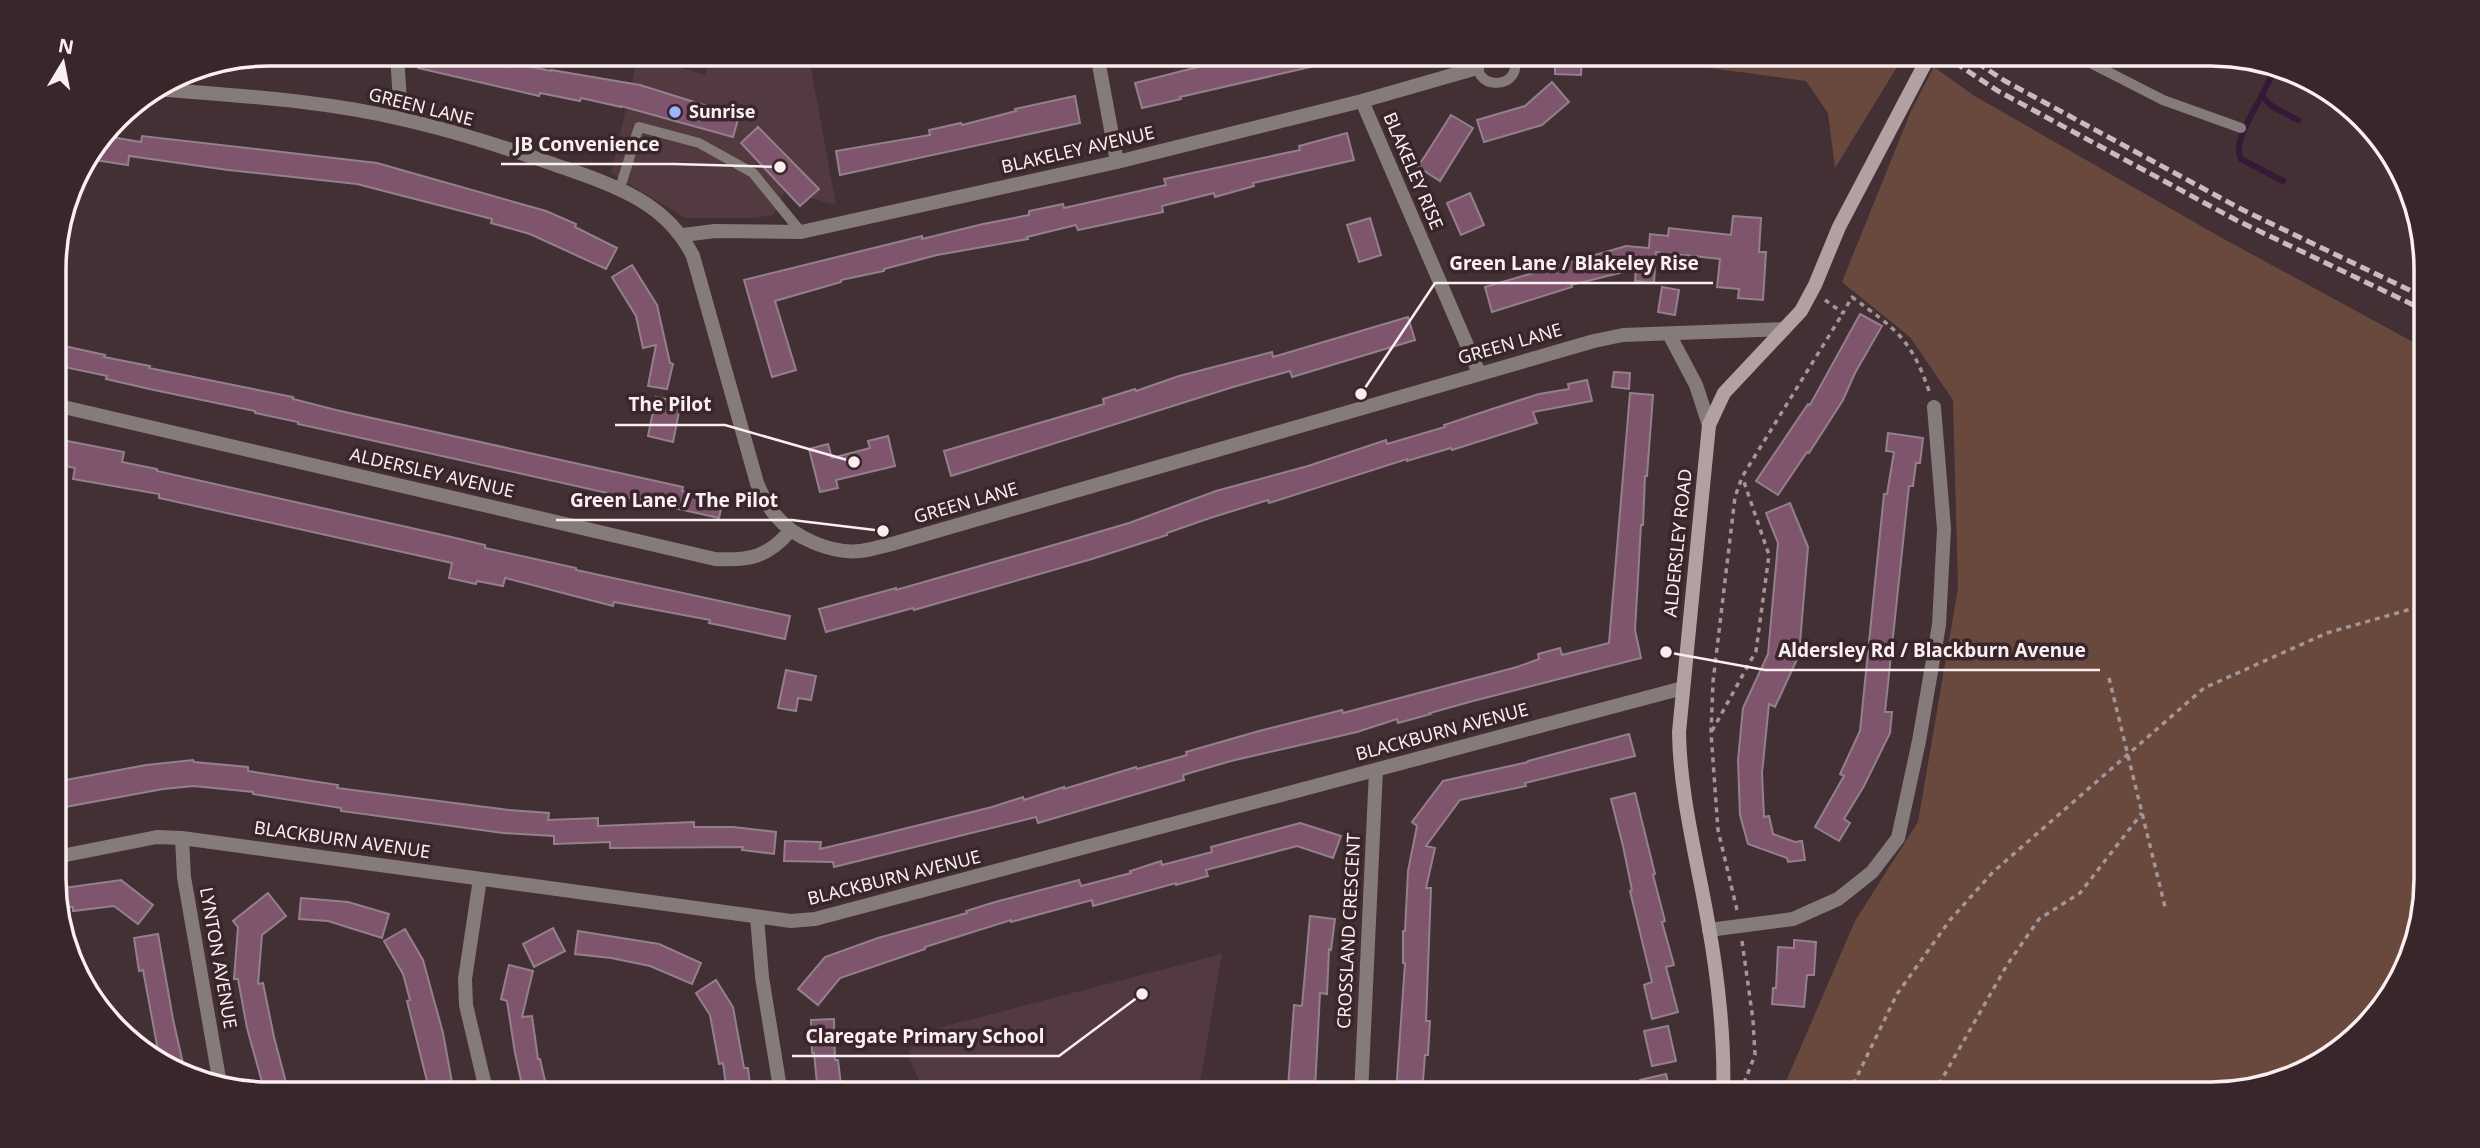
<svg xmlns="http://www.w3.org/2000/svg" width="2480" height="1148" font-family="'Noto Sans',sans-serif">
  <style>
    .built { fill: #533a40 }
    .green { fill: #69493e }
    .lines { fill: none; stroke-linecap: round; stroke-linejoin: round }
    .stream { stroke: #351a37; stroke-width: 6 }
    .building { fill: #7e556c; stroke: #93808b; stroke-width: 2 }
    .path { stroke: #a49599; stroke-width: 3.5; stroke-dasharray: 5 5; stroke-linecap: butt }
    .lane { stroke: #857b7a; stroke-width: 10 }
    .street { stroke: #857b7a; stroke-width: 14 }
    .secondary { stroke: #b1a1a0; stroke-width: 14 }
    .rail { stroke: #c8babe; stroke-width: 5; stroke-dasharray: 10 5; stroke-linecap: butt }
    .poi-dot { fill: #9bb5fd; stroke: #38262b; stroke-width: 2.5 }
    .labels { text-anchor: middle; stroke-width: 7; stroke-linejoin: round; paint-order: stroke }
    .street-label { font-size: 18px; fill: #faeef1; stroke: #38262b }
    .poi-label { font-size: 18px; font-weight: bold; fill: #faeef1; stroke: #38262b; text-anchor: start }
    .rim { fill: none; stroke: #faeef1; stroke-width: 3.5 }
    .leader { fill: none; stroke: #faeef1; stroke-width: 2.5 }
    .callout-dot { fill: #faeef1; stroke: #38262b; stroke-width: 2.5 }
    .callout-label { font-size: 19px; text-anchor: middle; font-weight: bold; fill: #faeef1; stroke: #38262b; stroke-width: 7; stroke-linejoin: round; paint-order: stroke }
  </style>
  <rect width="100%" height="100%" fill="#423035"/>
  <!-- built -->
  <path class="built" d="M712,54H793L809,57L836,205L785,191L773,215L754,218H685L611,173L638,56L705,75Z
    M1222,954L1198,1094H926L908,1057L916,1034Z"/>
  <!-- green -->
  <path class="green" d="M1673,54H1905L1835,168L1828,113L1806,81L1674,63Z
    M1934,67L1973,95L2222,238L2424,348L2426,879L2409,961L2381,1010L2330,1057L2224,1093H1781L1855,921L1918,822L1958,588L1953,400L1910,337L1842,282L1911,111Z"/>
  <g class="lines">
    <!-- stream -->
    <path class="stream" d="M2260,64L2274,71L2276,67
      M2274,71L2262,95C2269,108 2286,113 2298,120
      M2262,95C2254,111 2232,143 2241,159L2283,181"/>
  </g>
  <!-- building -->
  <path class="building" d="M420,54H452L508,67L509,62L551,71V70L640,85L739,116L733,137L621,106V107L581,98L580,101L540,93L539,96L418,68Z
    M1260,54H1340L1341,60L1180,97L1181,99L1142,108L1135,83L1229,59V61Z
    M1555,54H1582L1581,75L1555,74Z
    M1552,82L1569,102L1542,125L1484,142L1477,120L1525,106Z
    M1075,96L1080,123L840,175L836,151L930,135L929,130L961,123L962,125L1016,111L1015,109Z
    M1451,115L1473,128L1440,181L1418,167Z
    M758,127L819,189L800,206L741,143Z
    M1347,133L1354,160L1253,183L1254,186L1215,197L1214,193L1162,206L1163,212L1078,230L1076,225L1027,237L1028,239L937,255L884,269V271L841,280V282L775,301L796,370L772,377L744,280L922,236V239L983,224L1029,215V211L1063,204L1064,208L1166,185L1164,179L1300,150L1299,146Z
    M105,136L141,142L142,136L377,163L546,211L576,224L575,227L617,248L606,269L530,234L491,223L492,219L357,184L228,170L129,156L128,165L88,159Z
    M1470,193L1484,225L1461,235L1447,203Z
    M1733,216L1761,218L1759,252H1766L1763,300L1738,298L1739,289L1717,287L1720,259L1656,252L1654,283L1635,281L1636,269L1571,285L1572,287L1492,312L1485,287L1626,246L1649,248L1650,234L1668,236L1669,228L1731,235Z
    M1370,218L1381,255L1359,262L1347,225Z
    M632,265L657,305L670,363L673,364L667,389L648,386L656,345L643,348L636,316L612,277Z
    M1662,287L1679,290L1675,315L1658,312Z
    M1860,314L1882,326L1855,373L1843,400L1809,453L1807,452L1778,495L1756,481L1808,404L1810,405Z
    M1408,317L1415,340L1292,377L1290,371L1233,387L951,476L944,451L1104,404L1103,399L1135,389L1136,391L1179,376L1272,352L1273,357Z
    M55,344L105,355L104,357L150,366L149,368L293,397V399L336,410L683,487L682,491L723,500L719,518L339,433L298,424V422L255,413V411L154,390L106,379L107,376L55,365Z
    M1614,372L1630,373L1629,389L1612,387Z
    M1587,380L1592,401L1533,412L1537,423L1452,450L1451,448L1407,461V459L1269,503L1268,500L1210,518L1167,533V535L1092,559L914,610L913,608L826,632L819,609L896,588V590L1071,540L1129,523L1216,491L1308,466L1386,440L1387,444L1445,427L1444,425L1492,409L1539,394L1569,389L1568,384Z
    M1630,393L1653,395L1647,476H1645L1643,525H1641L1635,630L1641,658L1473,701L1430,713L1431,714L1398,723L1397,719L1357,732L1231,761L1183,775L1184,780L1038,823L1036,817L834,867L833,862L784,861L785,841L821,842L820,849L871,837L992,807L1023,797L1024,800L1064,787V789L1136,767L1137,769L1187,755L1186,752L1259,731L1342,710L1343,713L1517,667L1539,659L1538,654L1560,648L1562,655L1609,643Z
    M656,397L681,402L673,442L648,436Z
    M1888,433L1923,438L1920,463H1916L1913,486H1909L1885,712H1892L1890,733L1864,786L1844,819L1850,823L1839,841L1815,827L1844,776L1840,774L1860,731L1884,494H1887L1894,452L1886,451Z
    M888,436L895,466L836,480L838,488L820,492L809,449L828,444L832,458L870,448L868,441Z
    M57,439L124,452L122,462L157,469V471L447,536L485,545V548L576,568V570L790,616L785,639L709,623L710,620L614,602L613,606L505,578L503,586L477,581L476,584L449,578L452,563L159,498V494L73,479L75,468L55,464Z
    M1790,503L1808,547L1799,655L1775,707L1769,704L1762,773L1764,817L1769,816L1773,834L1795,842L1802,841L1805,860L1788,862L1787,858L1748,844L1740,815L1738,760L1743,708L1768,654L1778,543L1766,513Z
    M786,670L816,676L811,700L798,698L796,711L778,708Z
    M1629,734L1635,756L1525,783L1526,786L1460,800L1426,846L1435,848L1426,888H1431L1426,1021H1430L1428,1055H1425L1422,1093H1396L1405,963H1403V931H1405L1408,871L1417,826L1412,822L1443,781L1528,762V761Z
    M193,760L194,762L248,767V771L338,785L337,788L509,810L549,813L548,820L598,818V826L694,822V827H733L776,832L774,854L742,850L743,847L610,848V842L554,844V836L503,833L341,811V808L253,794V792L194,786L163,789L65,807L60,781L146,765Z
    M1635,793L1655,874L1653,875L1665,921L1662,922L1674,965L1666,967L1678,1012L1652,1019L1644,985L1652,982L1630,891L1632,890L1623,846L1611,799Z
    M1300,823L1341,836L1333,858L1297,846L1206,870L1208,876L1176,885V883L1093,906L1092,900L1011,922V920L925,947V949L840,978L818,1005L798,989L825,957L878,938L967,913L966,911L995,902L1079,880L1081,886L1131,873L1130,871L1161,861L1162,865L1212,852L1211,847Z
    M121,880L153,905L138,924L114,906L73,911V907L57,909L56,889Z
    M268,893L286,916L262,935L258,984L263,983L274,1037L289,1094L265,1093L247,1028L238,979H234L238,927L233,921Z
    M301,898L348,902L389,914L382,938L328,921L299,919Z
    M1310,916L1335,919L1331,950L1329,949L1327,994L1320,993L1315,1089L1288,1088L1294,1005L1302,1006Z
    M553,928L565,951L534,967L523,944Z
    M405,929L423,960L443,1033L453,1088L430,1093L407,1001L410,1000L403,974L384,941Z
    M578,931L659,944L701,963L692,984L650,966L611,958L575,954Z
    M158,934L173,1019L186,1077L159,1056L143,970L139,971L134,938Z
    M1794,940L1816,942L1814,975H1807L1804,1007L1772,1004L1773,988H1776L1778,947L1794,948Z
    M509,965L533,971L522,1017L532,1016L538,1059H540L548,1094H524L515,1053L507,1001L501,999Z
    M716,980L733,1007L744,1068H748L751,1094H727L723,1063L719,1064L710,1015L696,993Z
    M834,1019L835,1060H838L842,1093L818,1094L814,1053H812L811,1020Z
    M1668,1026L1676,1061L1652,1066L1644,1031Z
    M1666,1074L1671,1093H1644L1640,1080Z"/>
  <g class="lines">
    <!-- path -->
    <path class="path" d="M1825,300L1843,313L1852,297C1895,329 1911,338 1929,391
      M2109,678L2166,911
      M1712,731L1756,651L1769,555L1743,479
      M1737,910L1718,830L1711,733L1713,682L1735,497L1742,477L1843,313
      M1742,941L1753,1020L1755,1055L1744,1083
      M1744,1084L1756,1093
      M1849,1093L1897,994L1950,920L1993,872L2204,688L2327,633L2425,605
      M1934,1093L2007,965L2039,919L2080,893L2142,813"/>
    <!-- lane -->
    <path class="lane" d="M1480,54C1465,93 1528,92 1513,54
      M2073,54L2163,100L2241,128
      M620,188L639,127L699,143L753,173L801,232"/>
    <!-- street -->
    <path class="street" d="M397,54L401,118
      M1097,54L1117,162
      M157,89C238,96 322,100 401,119C451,130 501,146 550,163C606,183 664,198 693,256L757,483C762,495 768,507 776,516C794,538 832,554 860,551C871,550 881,546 892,544L1594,341L1623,335L1784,329
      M1362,101L1479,373
      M683,235L715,231L801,232L1117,162L1362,101L1477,68
      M1669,334L1696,385L1709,425
      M55,405L715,559C750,561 768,557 791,530
      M182,838L184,877L220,1084
      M56,857L157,837L182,838L791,921L815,919L1683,688
      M480,879L465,979L466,1005L487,1094
      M757,917L762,977L781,1094
      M1709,930L1793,919L1838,899L1872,872L1898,838L1919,741L1939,625L1944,529L1934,407
      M1361,1094L1376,770"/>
    <!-- secondary -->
    <path class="secondary" d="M1723,1093C1725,1043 1718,978 1709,928C1698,862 1680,798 1679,732L1709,425L1724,393L1801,311L1815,285L1839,227L1930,54"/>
    <!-- rail -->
    <path class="rail" d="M1942,54L1998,91L2236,220L2424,310
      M1964,54L2005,81L2241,209L2424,297"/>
  </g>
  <!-- markers -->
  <circle class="poi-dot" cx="675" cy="112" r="7"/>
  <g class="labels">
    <!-- street labels -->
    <g class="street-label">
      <text transform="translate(421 107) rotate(14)" y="6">GREEN LANE</text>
      <text transform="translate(1078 150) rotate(-13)" y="6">BLAKELEY AVENUE</text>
      <text transform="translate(1413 171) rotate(67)" y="6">BLAKELEY RISE</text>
      <text transform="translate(1510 344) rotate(-16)" y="6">GREEN LANE</text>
      <text transform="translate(432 473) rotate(13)" y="6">ALDERSLEY AVENUE</text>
      <text transform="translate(966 503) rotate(-16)" y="6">GREEN LANE</text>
      <text transform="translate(1678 543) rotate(-84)" y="6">ALDERSLEY ROAD</text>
      <text transform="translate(1442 732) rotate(-15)" y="6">BLACKBURN AVENUE</text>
      <text transform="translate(342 840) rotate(8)" y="6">BLACKBURN AVENUE</text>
      <text transform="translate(894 878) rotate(-14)" y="6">BLACKBURN AVENUE</text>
      <text transform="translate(1349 931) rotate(-87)" y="6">CROSSLAND CRESCENT</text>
      <text transform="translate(218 958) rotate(80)" y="6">LYNTON AVENUE</text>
    </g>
    <!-- poi labels -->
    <g class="poi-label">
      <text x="689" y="118">Sunrise</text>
    </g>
  </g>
  <!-- crop -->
  <path d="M0 0H2480V1148H0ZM269 66H2211A203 203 0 0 1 2414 269V879A203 203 0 0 1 2211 1082H269A203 203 0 0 1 66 879V269A203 203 0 0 1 269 66Z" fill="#38262b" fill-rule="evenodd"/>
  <path class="rim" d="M269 66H2211A203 203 0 0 1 2414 269V879A203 203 0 0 1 2211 1082H269A203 203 0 0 1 66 879V269A203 203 0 0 1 269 66Z"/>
  <!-- callouts -->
  <path class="leader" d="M780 167L674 164H501M1361 394L1435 283H1713M854 462L725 425H615M883 531L792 520H556M1666 652L1765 670H2100M1142 994L1059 1056H792"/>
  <g class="callout-dot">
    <circle cx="780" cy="167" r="7"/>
    <circle cx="1361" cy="394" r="7"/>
    <circle cx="854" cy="462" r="7"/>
    <circle cx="883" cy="531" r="7"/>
    <circle cx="1666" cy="652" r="7"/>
    <circle cx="1142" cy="994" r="7"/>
  </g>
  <g class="callout-label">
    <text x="587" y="151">JB Convenience</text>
    <text x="1574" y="270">Green Lane / Blakeley Rise</text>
    <text x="670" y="411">The Pilot</text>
    <text x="674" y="507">Green Lane / The Pilot</text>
    <text x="1932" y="657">Aldersley Rd / Blackburn Avenue</text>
    <text x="925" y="1043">Claregate Primary School</text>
  </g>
  <!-- north arrow -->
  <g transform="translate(63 63) rotate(10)" stroke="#38262b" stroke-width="5" paint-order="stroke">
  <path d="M0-5L12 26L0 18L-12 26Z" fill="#faeef1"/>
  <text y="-10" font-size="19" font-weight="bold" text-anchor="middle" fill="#faeef1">N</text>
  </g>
</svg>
